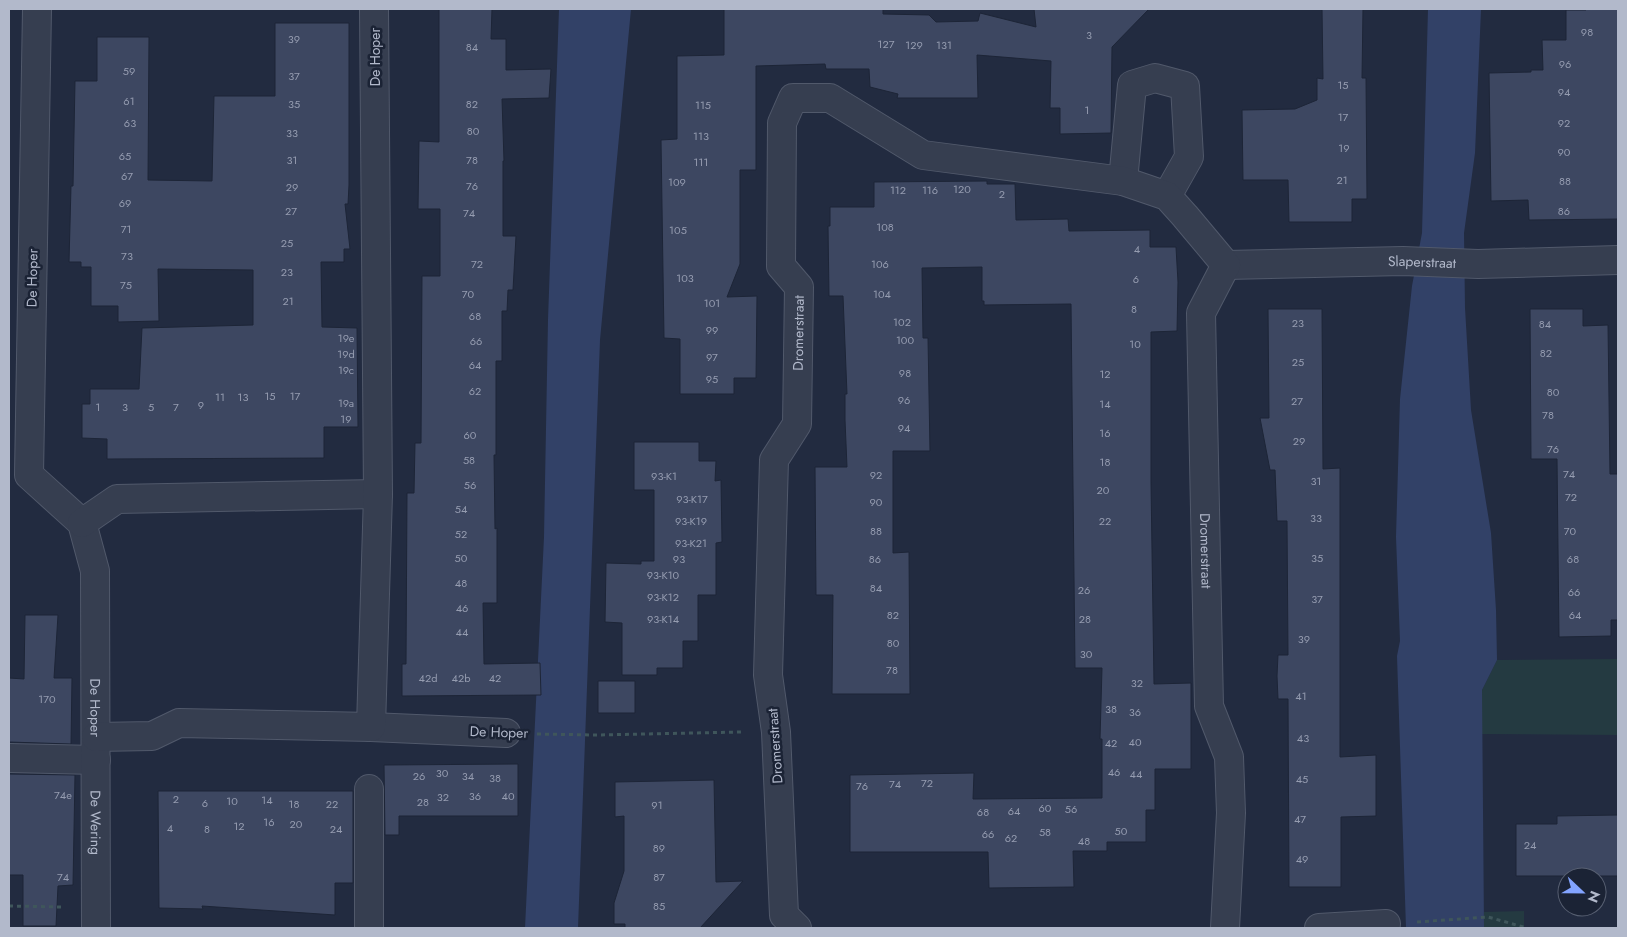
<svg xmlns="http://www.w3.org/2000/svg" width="1627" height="937" font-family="Jost,sans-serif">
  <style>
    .green { fill: #243a41 }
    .water { fill: #324167 }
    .building { fill: #3d4761; stroke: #1d2537 }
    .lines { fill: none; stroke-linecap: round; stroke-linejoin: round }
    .pedestrian-casing { stroke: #51596b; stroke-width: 30 }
    .minor-casing { stroke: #51596b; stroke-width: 30 }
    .path { stroke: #3f565b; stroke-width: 3; stroke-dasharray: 4 4; stroke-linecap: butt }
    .pedestrian { stroke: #363e50; stroke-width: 28 }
    .minor { stroke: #363e50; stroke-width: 28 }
    .labels { text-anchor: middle; stroke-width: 5; stroke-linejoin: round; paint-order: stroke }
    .number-label { font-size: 11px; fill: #959cb0 }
    .street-label { font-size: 14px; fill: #b2b9cb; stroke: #1b2335 }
  </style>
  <rect width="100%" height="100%" fill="#222b40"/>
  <!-- green -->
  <path class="green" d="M1618,659V735L1482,734V690L1497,660Z
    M1524,911V928H1484V912Z"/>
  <!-- water -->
  <path class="water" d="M559,9H631L600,340L578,928H525L544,537L548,320Z
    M1428,9H1481L1475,153L1464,233L1465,308L1471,410L1491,533L1496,610L1497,660L1482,690L1484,928H1406L1397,656L1400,641L1396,537L1400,399L1412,286L1422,233Z"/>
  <!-- building -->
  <path class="building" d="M439,9H492L491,39H506V70L551,69L549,98L502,99L504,161H503V236H516L513,290H508L507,311H502V361H496V455H494L495,529L497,528V603H483L484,664L540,663L541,695L402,696V664H406L407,493H414L415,443H421L422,276H440V209H418L419,141L439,142Z
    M724,9H883V14L929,15L936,22L978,21L980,13L1036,27L1034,9H1149L1112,47L1111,133L1060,134V108H1050L1051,61L977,55L978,98H897L898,94L870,87L869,69H826L825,64L756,66V170H740V264L727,297L757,296L756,378H734V394H680V339L664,338L661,140L677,139V56L724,55Z
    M1322,9H1363L1362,78H1366L1367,199H1352V222H1289L1288,180H1243L1242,110L1295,109L1317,100V78L1323,79Z
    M1586,9H1618V219L1529,220L1528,200L1491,201L1489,73L1531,72V70H1543L1542,40H1566V10H1586Z
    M275,23H349V185L348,204H345L350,249H344V262H321L322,327L357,328L358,427H324V458L107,459V439L82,438V404H90V389H139L142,328L253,325V270L158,269L159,321L118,322V306H91V267H81V262H69L71,186H73L75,81H97V37H149L148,180L212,181L214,96H275Z
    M987,181V184H1015L1016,220L1068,219L1069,231L1150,230V247H1176L1178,282L1177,331L1151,332V482L1154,684L1191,683V769H1155V810H1146V842H1107V851H1073L1074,887L989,888L988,852H850V775L974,773L973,799L1102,798V739H1100L1102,668H1075L1071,304L984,305V301H982V267L922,268L923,338H928L930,451H893V553L909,552L910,694H832L833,595H816L815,467H847L845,420V394H847L843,296H829L828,226H830V207H874V182Z
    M1268,309H1322L1323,469L1340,468V757L1376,755V816L1341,817V887H1289L1288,699H1278L1277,676L1278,655H1288L1287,521H1277L1275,470H1270L1260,418H1269Z
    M1530,309H1583V326L1608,325L1610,474H1618V620H1611V636L1559,637L1557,459H1531Z
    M634,442H699V461H716L715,481L721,480L722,542L716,543V595H698V641H683V668H657V675H622V623L605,622L606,563L641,564V561H654V490H634Z
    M25,615H58L54,678H72L71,744L9,742V678L24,679Z
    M598,681H635V713H598Z
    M518,764V816H399V835H385L384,765Z
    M9,774L75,775L73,885L58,886L56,926H23V875H9Z
    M714,780L716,882L743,881L700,928H625V924H614V903L624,871V816L615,817V782Z
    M158,791H353V883H335V915L202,906L203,909L159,908Z
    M1618,815V876H1516V824H1557V816Z"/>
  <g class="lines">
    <!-- pedestrian casing -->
    <g class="pedestrian-casing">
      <path id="pedestrian" d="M371,727L506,733
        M9,758L96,760"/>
    </g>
    <!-- minor casing -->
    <g class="minor-casing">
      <g id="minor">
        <path id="s1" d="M37,9L29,475L82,523L95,571L96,928"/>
        <path d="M1123,181L1132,85L1155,78L1185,86L1189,157L1167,196"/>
        <path id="s2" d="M1226,265L1403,261L1478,264L1618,260"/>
        <path d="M82,523L117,499L378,494"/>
        <path d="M96,737L152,736L179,723L371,727L378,494L374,9"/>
        <path d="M369,789V928"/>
        <path id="s3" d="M797,928L784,915L776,732L768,675L774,460L797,424L799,287L781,266L782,123L793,98H830L923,155L1123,181L1167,196L1185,216L1226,265L1201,313L1209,706L1229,757L1231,813L1225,928"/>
        <path d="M1319,928L1386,924"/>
      </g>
    </g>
    <!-- path -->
    <path class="path" d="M537,734L596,735L743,732
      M9,906L63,907
      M1417,922L1488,917L1527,928"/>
    <!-- pedestrian -->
    <use href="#pedestrian" class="pedestrian"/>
    <!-- minor -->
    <use href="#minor" class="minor"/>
  </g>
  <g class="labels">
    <!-- number labels -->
    <g class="number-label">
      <text x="1587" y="36">98</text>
      <text x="1089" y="39">3</text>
      <text x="294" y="43">39</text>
      <text x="886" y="48">127</text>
      <text x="914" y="49">129</text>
      <text x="944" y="49">131</text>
      <text x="472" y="51">84</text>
      <text x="1565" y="68">96</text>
      <text x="129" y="75">59</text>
      <text x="294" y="80">37</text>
      <text x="1343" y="89">15</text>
      <text x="1564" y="96">94</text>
      <text x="129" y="105">61</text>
      <text x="294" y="108">35</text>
      <text x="472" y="108">82</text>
      <text x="703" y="109">115</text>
      <text x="1087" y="114">1</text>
      <text x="1343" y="121">17</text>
      <text x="130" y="127">63</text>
      <text x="1564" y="127">92</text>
      <text x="473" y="135">80</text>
      <text x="292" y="137">33</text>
      <text x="701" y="140">113</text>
      <text x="1344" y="152">19</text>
      <text x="1564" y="156">90</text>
      <text x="125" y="160">65</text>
      <text x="292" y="164">31</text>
      <text x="472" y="164">78</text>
      <text x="701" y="166">111</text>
      <text x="127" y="180">67</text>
      <text x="1342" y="184">21</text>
      <text x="1565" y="185">88</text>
      <text x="677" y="186">109</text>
      <text x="472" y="190">76</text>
      <text x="292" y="191">29</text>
      <text x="962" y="193">120</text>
      <text x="898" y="194">112</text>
      <text x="930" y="194">116</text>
      <text x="1002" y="198">2</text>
      <text x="125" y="207">69</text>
      <text x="291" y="215">27</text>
      <text x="1564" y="215">86</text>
      <text x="469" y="217">74</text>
      <text x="885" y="231">108</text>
      <text x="126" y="233">71</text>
      <text x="678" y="234">105</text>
      <text x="287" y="247">25</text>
      <text x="1137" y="253">4</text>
      <text x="127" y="260">73</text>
      <text x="477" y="268">72</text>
      <text x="880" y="268">106</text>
      <text x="287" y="276">23</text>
      <text x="685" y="282">103</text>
      <text x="1136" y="283">6</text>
      <text x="126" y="289">75</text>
      <text x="468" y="298">70</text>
      <text x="882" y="298">104</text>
      <text x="288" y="305">21</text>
      <text x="712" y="307">101</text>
      <text x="1134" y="313">8</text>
      <text x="475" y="320">68</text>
      <text x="902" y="326">102</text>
      <text x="1298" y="327">23</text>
      <text x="1545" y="328">84</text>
      <text x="712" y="334">99</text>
      <text x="346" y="342">19e</text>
      <text x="905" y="344">100</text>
      <text x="476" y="345">66</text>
      <text x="1135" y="348">10</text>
      <text x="1546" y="357">82</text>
      <text x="346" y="358">19d</text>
      <text x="712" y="361">97</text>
      <text x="1298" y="366">25</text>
      <text x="475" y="369">64</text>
      <text x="346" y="374">19c</text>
      <text x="905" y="377">98</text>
      <text x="1105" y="378">12</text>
      <text x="712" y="383">95</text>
      <text x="475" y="395">62</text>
      <text x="1553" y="396">80</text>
      <text x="270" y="400">15</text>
      <text x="295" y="400">17</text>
      <text x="220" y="401">11</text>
      <text x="243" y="401">13</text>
      <text x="904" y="404">96</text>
      <text x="1297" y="405">27</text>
      <text x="346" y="407">19a</text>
      <text x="1105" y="408">14</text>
      <text x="201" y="409">9</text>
      <text x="98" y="411">1</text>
      <text x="125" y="411">3</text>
      <text x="151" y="411">5</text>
      <text x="176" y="411">7</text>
      <text x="1548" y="419">78</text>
      <text x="346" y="423">19</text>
      <text x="904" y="432">94</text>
      <text x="1105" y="437">16</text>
      <text x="470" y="439">60</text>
      <text x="1299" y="445">29</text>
      <text x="1553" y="453">76</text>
      <text x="469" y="464">58</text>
      <text x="1105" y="466">18</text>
      <text x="1569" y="478">74</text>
      <text x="876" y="479">92</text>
      <text x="664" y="480">93-K1</text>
      <text x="1316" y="485">31</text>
      <text x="470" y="489">56</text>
      <text x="1103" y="494">20</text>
      <text x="1571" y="501">72</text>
      <text x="692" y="503">93-K17</text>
      <text x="876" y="506">90</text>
      <text x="461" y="513">54</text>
      <text x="1316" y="522">33</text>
      <text x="691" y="525">93-K19</text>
      <text x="1105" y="525">22</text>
      <text x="876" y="535">88</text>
      <text x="1570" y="535">70</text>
      <text x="461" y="538">52</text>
      <text x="691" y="547">93-K21</text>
      <text x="461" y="562">50</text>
      <text x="1317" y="562">35</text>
      <text x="679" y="563">93</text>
      <text x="875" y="563">86</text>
      <text x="1573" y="563">68</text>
      <text x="663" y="579">93-K10</text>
      <text x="461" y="587">48</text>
      <text x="876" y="592">84</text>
      <text x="1084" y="594">26</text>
      <text x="1574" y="596">66</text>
      <text x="663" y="601">93-K12</text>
      <text x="1317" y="603">37</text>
      <text x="462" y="612">46</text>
      <text x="893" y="619">82</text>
      <text x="1575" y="619">64</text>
      <text x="663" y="623">93-K14</text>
      <text x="1085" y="623">28</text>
      <text x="462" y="636">44</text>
      <text x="1304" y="643">39</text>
      <text x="893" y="647">80</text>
      <text x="1086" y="658">30</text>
      <text x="892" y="674">78</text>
      <text x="428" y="682">42d</text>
      <text x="461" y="682">42b</text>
      <text x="495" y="682">42</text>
      <text x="1137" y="687">32</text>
      <text x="1301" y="700">41</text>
      <text x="47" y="703">170</text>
      <text x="1111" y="713">38</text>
      <text x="1135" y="716">36</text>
      <text x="1303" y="742">43</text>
      <text x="1135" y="746">40</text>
      <text x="1111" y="747">42</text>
      <text x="1114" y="776">46</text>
      <text x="442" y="777">30</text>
      <text x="1136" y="778">44</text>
      <text x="419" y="780">26</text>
      <text x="468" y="780">34</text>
      <text x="495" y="782">38</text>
      <text x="1302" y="783">45</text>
      <text x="927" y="787">72</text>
      <text x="895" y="788">74</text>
      <text x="862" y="790">76</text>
      <text x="63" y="799">74e</text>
      <text x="475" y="800">36</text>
      <text x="508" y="800">40</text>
      <text x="443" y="801">32</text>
      <text x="176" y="803">2</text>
      <text x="267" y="804">14</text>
      <text x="232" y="805">10</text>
      <text x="423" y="806">28</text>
      <text x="205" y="807">6</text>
      <text x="294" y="808">18</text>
      <text x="332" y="808">22</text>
      <text x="657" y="809">91</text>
      <text x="1045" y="812">60</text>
      <text x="1071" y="813">56</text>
      <text x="1014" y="815">64</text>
      <text x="983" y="816">68</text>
      <text x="1300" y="823">47</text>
      <text x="269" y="826">16</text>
      <text x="296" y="828">20</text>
      <text x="239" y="830">12</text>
      <text x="170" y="832">4</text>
      <text x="207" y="833">8</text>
      <text x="336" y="833">24</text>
      <text x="1121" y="835">50</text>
      <text x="1045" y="836">58</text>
      <text x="988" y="838">66</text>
      <text x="1011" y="842">62</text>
      <text x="1084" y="845">48</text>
      <text x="1530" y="849">24</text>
      <text x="659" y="852">89</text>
      <text x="1302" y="863">49</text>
      <text x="63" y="881">74</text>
      <text x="659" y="881">87</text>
      <text x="659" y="910">85</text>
    </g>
    <!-- street labels -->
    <g class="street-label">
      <text transform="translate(375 57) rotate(-90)" y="5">De Hoper</text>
      <text dy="5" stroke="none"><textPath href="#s2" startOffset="196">Slaperstraat</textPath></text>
      <text transform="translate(32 278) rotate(-89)" y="5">De Hoper</text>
      <text dy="5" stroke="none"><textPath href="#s3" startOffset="608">Dromerstraat</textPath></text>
      <text dy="5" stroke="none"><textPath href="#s3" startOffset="1629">Dromerstraat</textPath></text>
      <text dy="5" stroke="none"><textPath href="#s1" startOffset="724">De Hoper</textPath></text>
      <text transform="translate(499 732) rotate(2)" y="5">De Hoper</text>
      <text transform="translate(775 746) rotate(-94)" y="5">Dromerstraat</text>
      <text dy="5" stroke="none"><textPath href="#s1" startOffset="839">De Wering</textPath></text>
    </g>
  </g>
  <!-- border -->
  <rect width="1627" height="937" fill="none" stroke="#b2b9cb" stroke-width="20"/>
  <!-- north arrow -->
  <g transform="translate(1582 892) rotate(112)"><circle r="24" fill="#1b2335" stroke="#575f71"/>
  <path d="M0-4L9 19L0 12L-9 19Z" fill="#83a4ff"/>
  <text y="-8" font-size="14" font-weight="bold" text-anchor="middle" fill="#b2b9cb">N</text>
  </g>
</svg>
